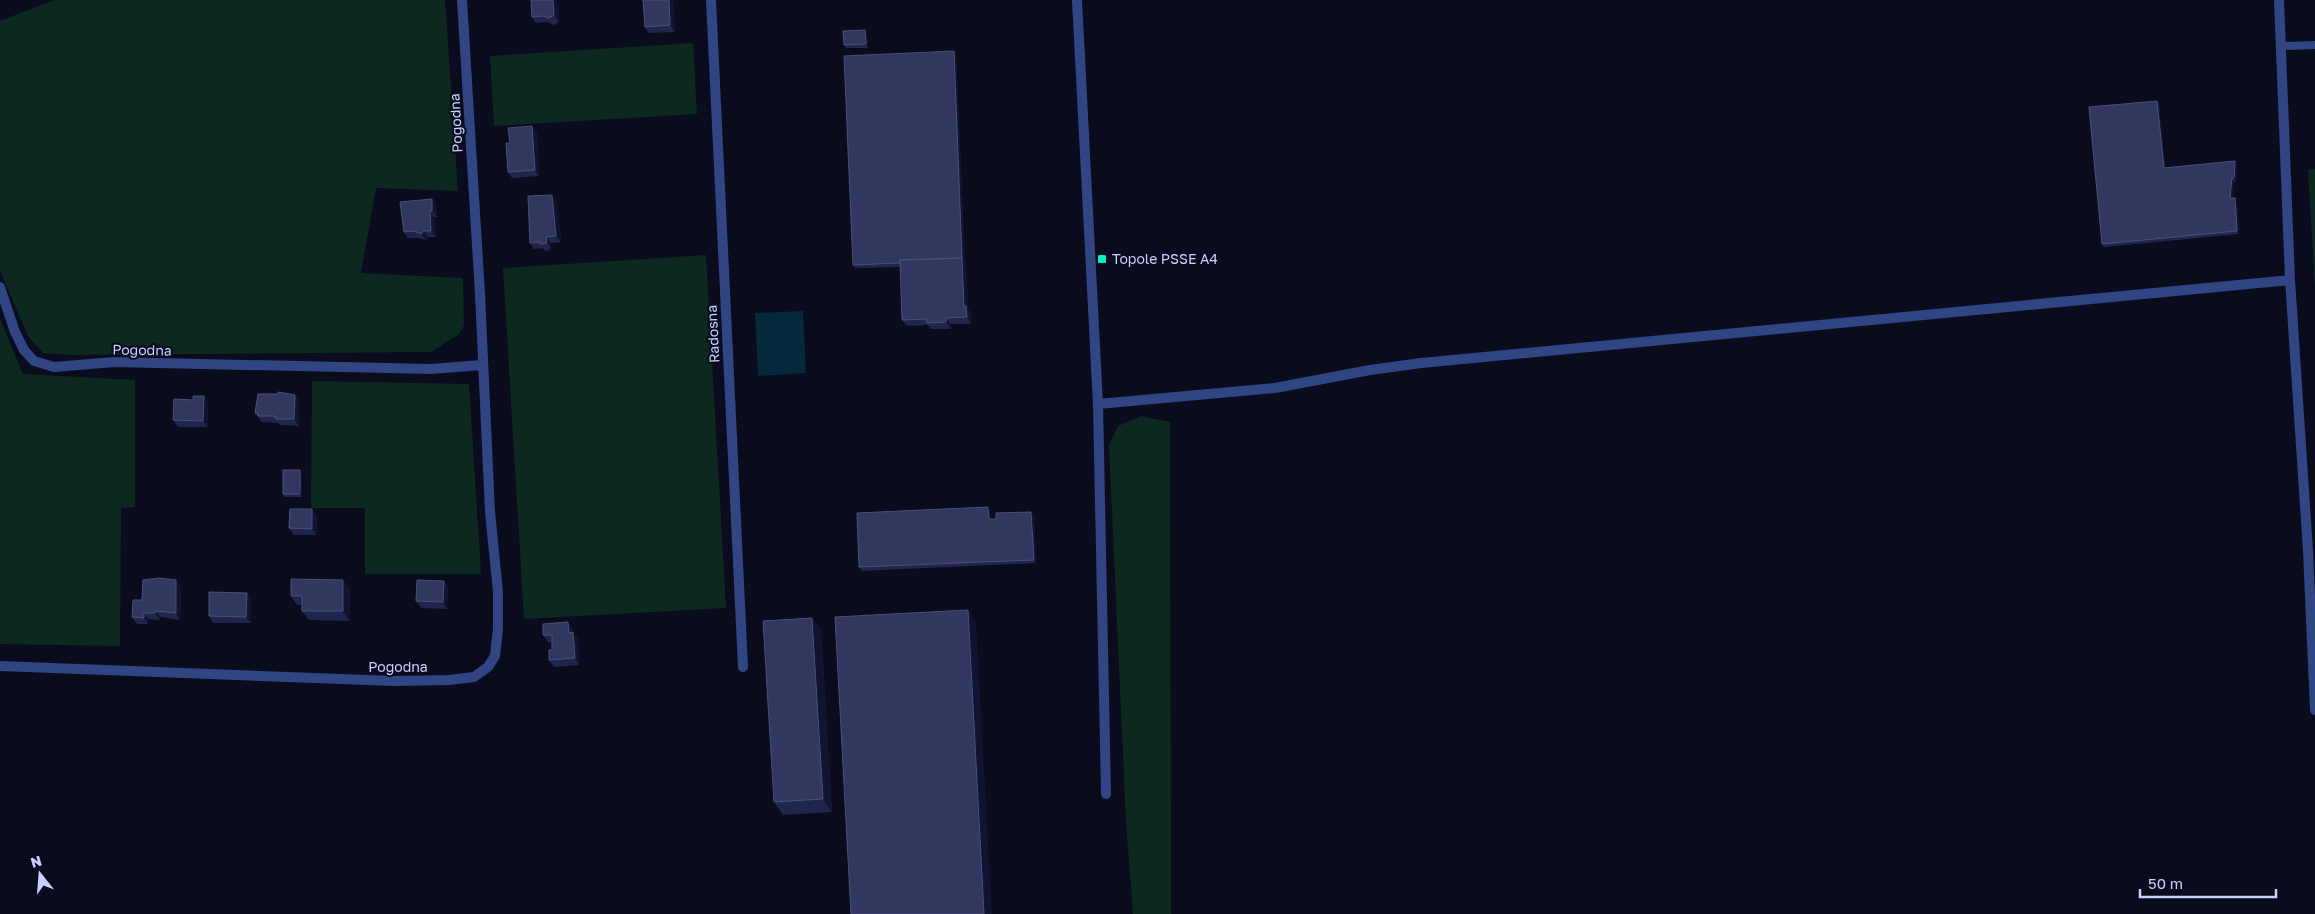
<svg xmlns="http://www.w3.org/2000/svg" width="2315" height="914" font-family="'Golos Text',sans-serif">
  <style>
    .green { fill: #0c281f }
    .water { fill: #04293c }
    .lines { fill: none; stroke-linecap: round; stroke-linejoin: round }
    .service { stroke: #304581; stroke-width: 8 }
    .minor { stroke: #304581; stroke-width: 10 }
    .wall { fill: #20254d }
    .shaded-wall { fill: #101332 }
    .building { fill: #323760; stroke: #495079 }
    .poi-dot { fill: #00f1c1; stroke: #0a0c1e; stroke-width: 2 }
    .labels { text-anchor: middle; stroke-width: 4.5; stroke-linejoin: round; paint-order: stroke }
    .street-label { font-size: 14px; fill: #c6d1ff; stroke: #0a0c1e }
    .poi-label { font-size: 14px; fill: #c6d1ff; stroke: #0a0c1e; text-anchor: start }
  </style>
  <rect width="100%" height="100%" fill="#0a0c1e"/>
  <!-- green -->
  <path class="green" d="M54,0H445L458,191L376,188L361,273L463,278L464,325L459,334L431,352L74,355L43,353L28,336L0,271V21Z
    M693,43L697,114L494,126L490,56Z
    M2315,169V288L2308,170Z
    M706,255L726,608L524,619L503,268Z
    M0,319L23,374L135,380V507L121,508L120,646L0,644Z
    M312,381L469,384L481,574H365V508H311Z
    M1141,416L1170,422L1171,914H1133L1126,822L1109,445L1118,426Z"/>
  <!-- water -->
  <path class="water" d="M803,311L806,373L758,376L755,313Z"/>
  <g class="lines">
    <!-- service -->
    <path class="service" d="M2282,46L2315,45"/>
    <!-- minor -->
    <path class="minor" d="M711,0L743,667
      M1077,0L1098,404L1106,794
      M2279,0L2290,280L2308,551L2315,710
      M0,287L15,332L24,350L34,361L54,367L114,362L431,369L482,365
      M1098,404L1275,388L1370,370L1421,363L2290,280
      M0,666L394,681L449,680L474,677L488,667L495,656L498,629V592L490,512L480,294L462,0"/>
  </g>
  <!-- wall -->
  <path class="wall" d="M643,0H673L675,32L649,33L645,27Z
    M558,2L559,22L554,25L547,22L536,23L532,17Z
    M867,33L868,48H846L844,45Z
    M954,51L956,55L965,261L966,264L968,309L971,313V324H950L951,329H931L928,325L907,326L902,320L900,267L855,268L853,265Z
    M2159,104L2165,168L2235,161L2237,164L2236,182H2234L2232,198H2235L2237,201L2239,234L2104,247L2102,244Z
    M537,132L539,176L512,178L508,172L510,143Z
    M432,199L436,206L437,217H434L436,237H428L426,240L418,238H408L404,232Z
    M557,201L561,242L551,243V248L548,251H545L543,248L534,249L530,243Z
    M295,395L299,401V426L280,425L278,423L262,422L255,413Z
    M204,396L208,402V427H178L173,420L193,400Z
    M300,470L302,474V497H285L283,494Z
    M990,511L991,519L1034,515L1036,563L862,571L859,567Z
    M317,516L316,535H294L289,528Z
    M176,580L181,587L180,620L160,617V620L148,619V624H137L132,617L142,600Z
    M343,580L350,589L349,621L309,620L302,611V605H297L291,596Z
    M444,581L448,588L447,609L421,608L416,601Z
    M247,593L251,599V623H213L209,616Z
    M812,618L821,630L832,812L783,815L774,802Z
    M573,628V632L578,639L579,665L554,667L549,660L552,650V642H548L543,635Z"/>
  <!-- shaded-wall -->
  <path class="shaded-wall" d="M553,0H556L558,2L559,22L554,15Z
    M669,0H673L675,32L670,25Z
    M865,30L867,33L868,48L866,44Z
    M954,51L956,55L965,261L966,264L968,309L971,313V324L967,317L964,307Z
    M2157,101L2159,104L2166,171L2164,168Z
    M532,126L537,132L539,176L535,170Z
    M2235,161L2237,164L2236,182L2234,178Z
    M2232,178L2234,182L2232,201L2230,198Z
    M552,195L557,201L561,242L556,236Z
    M2235,198L2237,201L2239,234L2237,231Z
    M432,199L436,206L437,217L432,211Z
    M430,211L434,217L436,237L431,231Z
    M424,231L428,237L426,240L421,234Z
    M546,237L551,243V248L547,242Z
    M946,318L950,324L951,329L946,322Z
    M295,395L299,401V426L294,419Z
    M204,396L208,402V427L203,421Z
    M300,470L302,474V497L300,494Z
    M988,507L990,511L991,522L989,519Z
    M312,509L317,516L316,535L312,529Z
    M1031,512L1034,515L1036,563L1034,560Z
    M176,580L181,587L180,620L176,613Z
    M343,580L350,589L349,621L343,611Z
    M444,581L448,588L447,609L443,602Z
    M247,593L251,599V623L246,617Z
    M968,610L976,623L992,914H984Z
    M155,611L160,617V620L155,613Z
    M144,613L148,619V624L144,618Z
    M812,618L821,630L832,812L823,799Z
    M568,622L573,628V632L578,639L579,665L575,658L569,633Z"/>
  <!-- building -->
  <path class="building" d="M531,0H553L554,15L549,18L543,16L532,17Z
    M643,0H669L670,25L645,27Z
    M865,30L866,44L844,45L843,31Z
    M954,51L962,258L900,260V263L853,265L844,56Z
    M2157,101L2164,168L2235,161L2234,178H2232L2230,198H2235L2237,231L2102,244L2089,107Z
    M532,126L535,170L508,172L506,143H510L508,128Z
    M552,195L556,236L546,237L547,242L544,244H540V242L530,243L528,196Z
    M432,199V211H430L431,231H424L421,234L414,231L404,232L400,202Z
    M962,258L964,307L966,306L967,317L946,318V322L927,323L926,319L902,320L900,260Z
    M278,392L295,395L294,419H276L275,416H258V413H255L258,394H278Z
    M193,396H204L203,421L173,420L174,399L193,400Z
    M283,470H300V494H283Z
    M988,507L989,519H996V513L1031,512L1034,560L859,567L857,513Z
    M290,509H312V529L289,528Z
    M159,578L176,580V613L155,611V613H144V618L132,617L133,600H142L143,580Z
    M291,579L343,580V611H302V596H291Z
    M417,580L444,581L443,602L416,601Z
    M209,592L247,593L246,617L209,616Z
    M968,610L984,914H851L835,617Z
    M812,618L823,799L774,802L763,621Z
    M568,622L569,633L573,632L575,658L549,660V650H552V635H543V624Z"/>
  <!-- markers -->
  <rect class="poi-dot" x="1097" y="254" width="10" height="10" rx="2.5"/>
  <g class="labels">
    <!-- street labels -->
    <g class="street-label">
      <text transform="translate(456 123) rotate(-93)" y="5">Pogodna</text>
      <text transform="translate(713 334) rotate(-93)" y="5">Radosna</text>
      <text transform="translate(142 350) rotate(1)" y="5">Pogodna</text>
      <text x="398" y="672">Pogodna</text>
    </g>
    <!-- poi labels -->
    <g class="poi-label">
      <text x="1112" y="264">Topole PSSE A4</text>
    </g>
  </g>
  <!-- north arrow -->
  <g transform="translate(40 874) rotate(343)" stroke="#0a0c1e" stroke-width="4" paint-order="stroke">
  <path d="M0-4L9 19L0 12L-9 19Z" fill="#c6d1ff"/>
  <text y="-8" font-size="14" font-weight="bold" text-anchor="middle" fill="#c6d1ff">N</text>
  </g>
  <!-- scale -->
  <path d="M2140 889v8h136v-8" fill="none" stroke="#c6d1ff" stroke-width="2.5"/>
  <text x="2148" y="889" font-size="15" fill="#c6d1ff" stroke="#0a0c1e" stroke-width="4" paint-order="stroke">50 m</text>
</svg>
